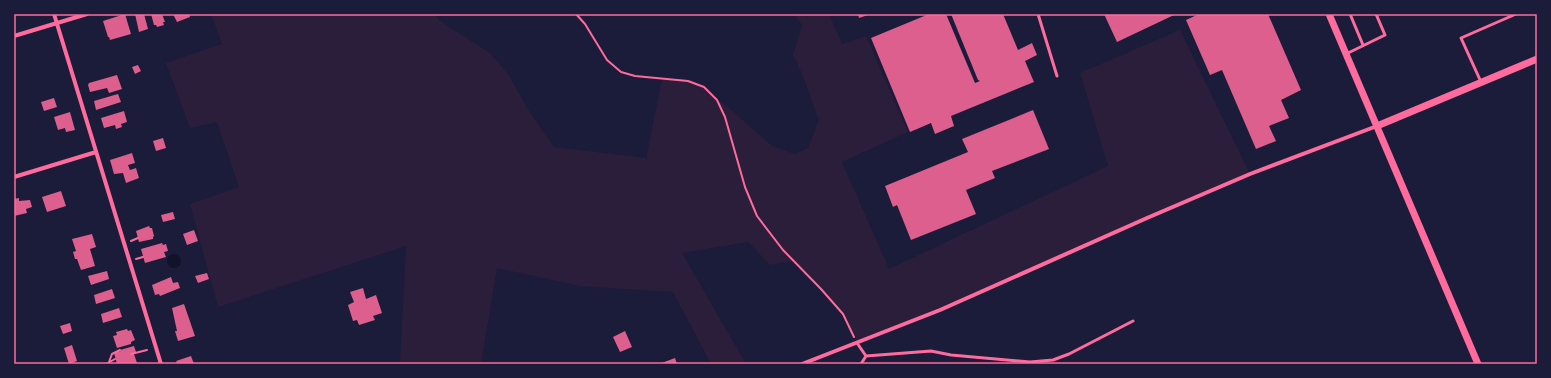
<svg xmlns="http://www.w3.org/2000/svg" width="1551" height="378" font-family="'Exo 2',sans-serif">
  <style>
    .green { fill: #2a1e3b }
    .water { fill: #12122b }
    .building { fill: #dd5f8e }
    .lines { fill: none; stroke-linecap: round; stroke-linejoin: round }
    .path { stroke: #ff6b9d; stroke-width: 2 }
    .service { stroke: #ff6b9d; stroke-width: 3 }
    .minor { stroke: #ff6b9d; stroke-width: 4 }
    .tertiary { stroke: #ff6b9d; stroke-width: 7 }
    .neatline { fill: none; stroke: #ff6b9d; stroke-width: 1.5 }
  </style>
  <rect width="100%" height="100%" fill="#1b1b3a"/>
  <!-- green -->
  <path class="green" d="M211,14H434L440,21L490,53L508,74L529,111L554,147L646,158L662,79L688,81L704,87L717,100L727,106L772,146L795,154L808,148L819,120C810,98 804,75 793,55L802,25L794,14H829L842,44L866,36L908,132L842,162L889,269L1108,166L1080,73L1180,30L1250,174L857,343L843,314L794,261L770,265L748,242L682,253L746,364H711L673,292L580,286L497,268L481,364H400L406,246L218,307L190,204L239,187L217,122L190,128L166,63L222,44Z"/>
  <!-- water -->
  <path class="water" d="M167 261a7 7 0 1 1 14 0a7 7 0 1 1-14 0Z"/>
  <!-- building -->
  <path class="building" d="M125,14L131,34L110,40L109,37H108L103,21Z
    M135,14H144L148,29L139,32Z
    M151,14H162L165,22H163L164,25L157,27L156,25H154Z
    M173,14H189L190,17L177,22Z
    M858,14H871L859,18Z
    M929,14H946L975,83L980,81L978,80L951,14H1003L1018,50L1032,43L1037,55L1025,61L1034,82L951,116L954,126L935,134L931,123L910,132L871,38Z
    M1104,14H1173L1174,15L1117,42Z
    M1199,14H1268L1301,90L1281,100L1289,118L1269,126L1276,141L1256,149L1222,70L1210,75L1186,20Z
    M138,65L141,71L135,74L132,67Z
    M117,75L122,89L109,93L107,88L90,92L88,85L89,83Z
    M118,94L121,102L96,110L94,101Z
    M54,98L57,107L44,111L41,102Z
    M1033,110L1049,149L992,171L995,178L966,190L976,214L911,240L897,205L893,207L885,186L968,152L962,139Z
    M124,111L127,122L121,124L122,127L116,129L115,125L104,128L101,118Z
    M70,112L75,130L66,132L65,128L58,130L54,117Z
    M163,138L166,148L156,151L153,141Z
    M132,153L135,163L128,165L130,170L136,168L139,178L126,183L123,173L114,174L110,160Z
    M61,191L66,206L47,212L42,197Z
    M19,198V201L30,200L32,207L26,209L27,213L14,216V199Z
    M173,212L175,219L163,222L161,215Z
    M149,226L150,228H152L154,236L153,237V239L139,242L136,231Z
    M194,230L198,241L187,245L183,234Z
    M92,234L96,247L90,249L95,266L81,270L77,259H75L73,252L76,251L72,239Z
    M162,243L163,245L166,244L168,251L164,252L166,257L145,263L141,249Z
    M107,271L109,279L91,285L88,276Z
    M207,273L209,279L198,283L195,276Z
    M171,277L173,283L178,282L180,288L160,296L159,294L155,295L152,285Z
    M363,288L366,299L376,295L382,313L373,316L375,320L359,325L357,320L353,321L348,305L354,302L350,292Z
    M112,289L115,298L96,304L94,295Z
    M184,304L195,336L178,341L175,331H177L172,308Z
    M119,308L122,317L103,323L101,314Z
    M70,323L72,331L63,334L60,326Z
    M127,329L128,331L131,330L135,340L131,342V344L117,348L113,336L117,335L116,332Z
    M625,331L632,347L620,352L613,337Z
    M72,345L77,361L69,364L64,348Z
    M134,346L136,352L134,354L137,363L117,364L114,353L121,351L120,350Z
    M191,356L194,364H173L177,362L176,361Z
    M675,358L677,364H659Z"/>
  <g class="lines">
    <!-- path -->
    <path class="path" d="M576,14L585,24L607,60L621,72L635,76L688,81L704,87L717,100L725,117L745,187L757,216L783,250L821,289L843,314L854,337
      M131,241L138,238
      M136,259L143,257
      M131,354L147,350
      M109,362L112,354L120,350
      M106,364L115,359"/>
    <!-- service -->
    <path class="service" d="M1038,14L1057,76
      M1350,14L1363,45
      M1346,54L1385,35L1376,14
      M1481,82L1461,38L1516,14
      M857,343L866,356L861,364
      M866,356L931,351L951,355L1030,362L1053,360L1069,354L1133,321"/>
    <!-- minor -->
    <path class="minor" d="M54,14L161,364
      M14,36L87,14
      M14,177L96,152
      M802,364L940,310L1147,218L1250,174L1377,126"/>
    <!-- tertiary -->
    <path class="tertiary" d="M1329,14L1478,364
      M1377,126L1537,59"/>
  </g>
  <!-- border -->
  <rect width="1551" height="378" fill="none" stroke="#1b1b3a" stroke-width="30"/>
  <rect x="15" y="15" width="1521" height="348" class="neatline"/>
</svg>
